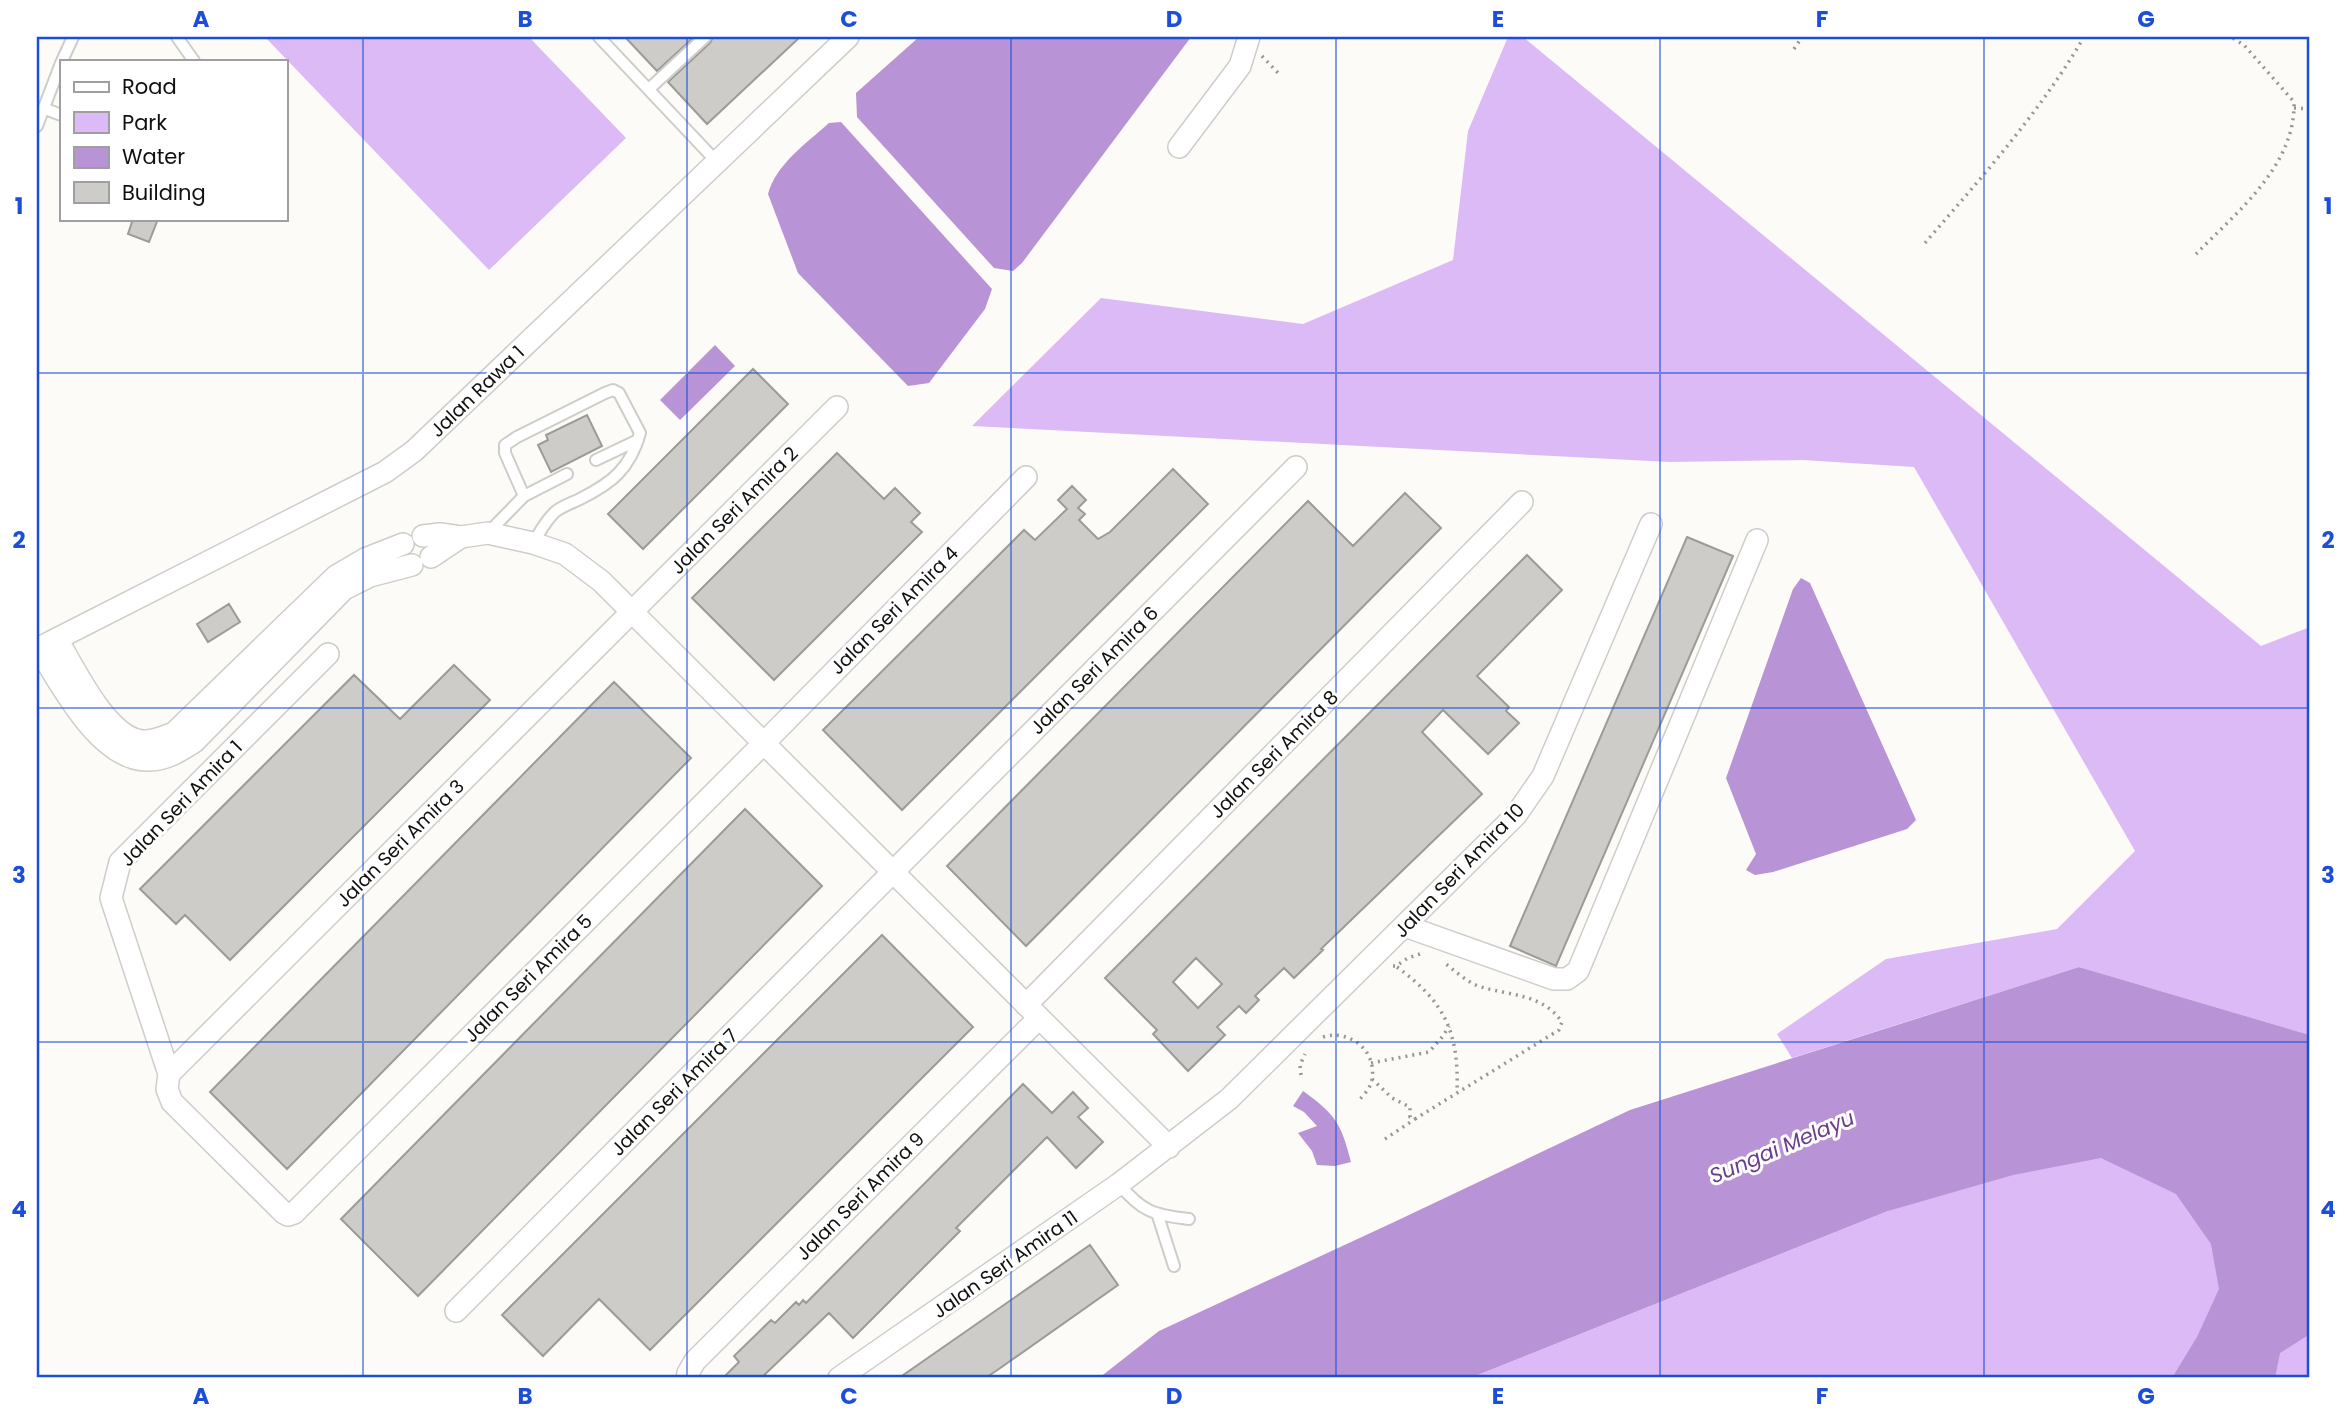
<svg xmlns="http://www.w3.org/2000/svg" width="2347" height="1415" font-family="Poppins,sans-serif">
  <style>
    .green { fill: #dbbaf6 }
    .water { fill: #b893d6 }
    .building { fill: #cdccc8; stroke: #9c9b97; stroke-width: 2; fill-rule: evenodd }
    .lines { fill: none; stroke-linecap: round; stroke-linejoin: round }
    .service-casing { stroke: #cecdc9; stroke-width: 14 }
    .minor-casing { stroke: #cecdc9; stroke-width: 24 }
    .path { stroke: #979693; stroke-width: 3.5; stroke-dasharray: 2 5; stroke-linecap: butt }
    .service { stroke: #fff; stroke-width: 10 }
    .minor { stroke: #fff; stroke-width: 21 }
    .grid { fill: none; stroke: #1d4ed8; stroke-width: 2; stroke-opacity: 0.55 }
    .labels { text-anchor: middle; stroke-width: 6; stroke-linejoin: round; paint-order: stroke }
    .street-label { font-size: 19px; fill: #10100e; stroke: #fff }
    .water-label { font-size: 21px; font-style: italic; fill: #6d3d8d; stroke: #fff }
    .neatline { fill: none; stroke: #1d4ed8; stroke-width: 2.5 }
    .grid-label { font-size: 23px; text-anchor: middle; font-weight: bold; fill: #1d4ed8 }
  </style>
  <rect width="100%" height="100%" fill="#fcfbf7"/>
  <!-- green -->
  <path class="green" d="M265,37H529L626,138L489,270Z
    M1508,37H1523L2261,646L2310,627V1035L2079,967L1792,1058L1777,1034L1886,959L2057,929L2135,851L1914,467L1803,460L1670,462L972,426L1101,298L1303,324L1453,260L1468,131Z
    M2063,1136L2310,1256V1378H1470L1888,1211Z"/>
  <!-- water -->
  <path class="water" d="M919,37H1191L1022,263L1013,271L994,268L857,117L856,93Z
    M841,122L992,289L985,309L929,383L908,386L798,273L768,194C776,164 807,143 829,123Z
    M715,345L735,366L680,420L660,400Z
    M1801,578L1810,583L1916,820L1907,829L1773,872L1755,875L1746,870L1756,854L1726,778L1793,589Z
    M2079,967L2310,1035V1334L2280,1353L2275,1378H2172L2197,1337L2219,1289L2211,1244L2176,1194L2101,1158L2013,1175L1888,1211L1470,1378H1099L1159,1331L1392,1223L1630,1110Z
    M1303,1091C1336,1115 1341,1123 1351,1162L1335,1166L1317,1165L1312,1151L1298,1133L1317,1126L1304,1112L1293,1106Z"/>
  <!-- building -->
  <path class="building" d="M625,37H694L657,71Z
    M713,37H800L707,124L668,82L710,43Z
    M133,219H158L149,242L128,234Z
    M753,369L788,404L643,549L608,514Z
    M587,415L602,446L551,472L538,445L548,440L546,435Z
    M837,453L884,499L895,488L920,513L911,522L922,532L774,680L692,598Z
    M1173,469L1208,504L902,810L823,730L1024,530L1035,540L1067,509L1058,500L1072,486L1086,500L1078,508L1085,514L1079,520L1098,539L1110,532Z
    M1405,493L1441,528L1026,946L947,866L1308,501L1353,546Z
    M1687,537L1733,556L1556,966L1510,946Z
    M1527,555L1562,590L1477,676L1509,707L1506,711L1519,723L1488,754L1443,710L1422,732L1482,794L1321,949L1323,950L1294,978L1284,968L1255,996L1259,1000L1246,1013L1239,1006L1217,1027L1225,1035L1188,1071L1153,1034L1157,1030L1105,978ZM1196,958L1222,984L1198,1008L1173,982Z
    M229,604L240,622L208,642L197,624Z
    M454,665L490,700L230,960L185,915L176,924L140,889L354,675L400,719Z
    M614,682L691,758L287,1169L210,1092Z
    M745,809L822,886L418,1296L341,1219Z
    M882,935L973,1027L650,1350L599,1299L543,1356L502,1315Z
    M1023,1084L1052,1113L1073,1092L1088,1108L1078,1117L1103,1142L1076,1168L1047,1137L956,1228L960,1231L853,1338L829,1313L761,1378H723L739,1362L734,1356L771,1320L775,1323L796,1302L799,1305L803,1300L806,1303Z
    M1090,1245L1118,1285L996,1371L985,1378H899Z"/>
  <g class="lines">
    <!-- service casing -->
    <g class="service-casing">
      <path id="service" d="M177,37L194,61
        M599,37L716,161
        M62,61L73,37
        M649,89L705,37
        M43,108L61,115
        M37,126L61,63
        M596,460L638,440
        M524,496L567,474
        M488,533L524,496L505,453V445L517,437L605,393L613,390L619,393L640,433C630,469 612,483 580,499C572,503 562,506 555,512C546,520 540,532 533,543
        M1119,1184C1142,1212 1154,1215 1189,1219
        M1158,1216L1174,1266"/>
    </g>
    <!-- minor casing -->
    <g class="minor-casing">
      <path id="minor" d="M1179,147L1240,66L1249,37
        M423,536L440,534L461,537L488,533L533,543L565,554L601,581L1169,1147
        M431,557L461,537
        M57,639C74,668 104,731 137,740C149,744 163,737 174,733L336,576L365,559L403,544
        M38,648C61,684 100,762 149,760C166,760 180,751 194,742L344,589L370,576L412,565
        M37,649L385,472L414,451L848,37
        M328,654L120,862L111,898L169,1074L167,1089L172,1102L284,1213L288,1215L294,1213L763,744L1026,477
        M1405,926L1554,979H1567L1578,971L1757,540
        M1026,1005L1522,502
        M169,1074L837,407
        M456,1311L1296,467
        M687,1378L688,1373L695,1361L1039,1018
        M839,1378L1119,1184L1229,1099L1516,815L1543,776L1651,524"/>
    </g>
    <!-- path -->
    <path class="path" d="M1794,49L1802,37
      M1262,56L1279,74
      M2294,108L2310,109
      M1925,243C1982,177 2040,112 2084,37
      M2196,254C2237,212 2296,165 2294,102L2244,45L2231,37
      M1393,966H1396L1408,958L1420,954
      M1397,967C1446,1003 1459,1033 1457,1093
      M1323,1037C1349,1029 1377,1050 1372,1079C1371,1088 1363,1096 1357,1102
      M1371,1063L1429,1052L1443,1036L1449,1026
      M1301,1075L1300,1065L1305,1054
      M1372,1079L1392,1098L1410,1107V1117L1415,1119L1559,1030L1562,1022C1542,993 1509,996 1478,986C1466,981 1456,972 1446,964
      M1385,1139L1415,1119"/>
    <!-- service -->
    <use href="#service" class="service"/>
    <!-- minor -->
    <use href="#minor" class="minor"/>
  </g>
  <!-- grid -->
  <path class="grid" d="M363,37V1378M687,37V1378M1011,37V1378M1336,37V1378M1660,37V1378M1984,37V1378M37,373H2310M37,708H2310M37,1042H2310"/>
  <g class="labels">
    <!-- street labels -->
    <g class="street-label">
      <text transform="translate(477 391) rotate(-44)" y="7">Jalan Rawa 1</text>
      <text transform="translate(734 510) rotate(-45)" y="7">Jalan Seri Amira 2</text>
      <text transform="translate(894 610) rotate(-45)" y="7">Jalan Seri Amira 4</text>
      <text transform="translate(1094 670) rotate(-45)" y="7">Jalan Seri Amira 6</text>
      <text transform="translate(1274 754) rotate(-45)" y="7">Jalan Seri Amira 8</text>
      <text transform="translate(181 803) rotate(-46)" y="7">Jalan Seri Amira 1</text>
      <text transform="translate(400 843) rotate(-45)" y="7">Jalan Seri Amira 3</text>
      <text transform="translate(1459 870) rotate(-46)" y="7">Jalan Seri Amira 10</text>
      <text transform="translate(528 978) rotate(-45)" y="7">Jalan Seri Amira 5</text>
      <text transform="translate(674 1092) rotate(-45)" y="7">Jalan Seri Amira 7</text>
      <text transform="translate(860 1196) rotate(-45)" y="7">Jalan Seri Amira 9</text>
      <text transform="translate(1005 1264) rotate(-35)" y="7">Jalan Seri Amira 11</text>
    </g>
    <!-- water labels -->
    <g class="water-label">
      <text transform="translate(1782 1147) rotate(-23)" y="7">Sungai Melayu</text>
    </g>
  </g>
  <!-- border -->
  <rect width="2347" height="1415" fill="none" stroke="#ffffff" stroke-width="77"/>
  <!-- legend -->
  <rect x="60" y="60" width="228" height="161" fill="#ffffff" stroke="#9f9f9f" stroke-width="2"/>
  <rect x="74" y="82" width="35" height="10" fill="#ffffff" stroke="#9f9f9f" stroke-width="2"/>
  <text x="122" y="94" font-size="21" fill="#10100e">Road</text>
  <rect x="74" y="112" width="35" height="21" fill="#dbbaf6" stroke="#9f9f9f" stroke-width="2"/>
  <text x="122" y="130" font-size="21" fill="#10100e">Park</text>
  <rect x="74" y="147" width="35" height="21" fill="#b893d6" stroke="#9f9f9f" stroke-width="2"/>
  <text x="122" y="164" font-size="21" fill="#10100e">Water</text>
  <rect x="74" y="182" width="35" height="21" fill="#cdccc8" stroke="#9f9f9f" stroke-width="2"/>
  <text x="122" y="200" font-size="21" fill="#10100e">Building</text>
  <rect x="38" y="38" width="2270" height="1338" class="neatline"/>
  <g class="grid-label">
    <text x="201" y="27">A</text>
    <text x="525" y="27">B</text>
    <text x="849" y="27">C</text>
    <text x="1174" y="27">D</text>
    <text x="1498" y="27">E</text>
    <text x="1822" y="27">F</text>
    <text x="2146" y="27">G</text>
    <text x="19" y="214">1</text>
    <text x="2328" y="214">1</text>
    <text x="19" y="548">2</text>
    <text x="2328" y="548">2</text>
    <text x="19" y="883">3</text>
    <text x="2328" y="883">3</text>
    <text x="19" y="1217">4</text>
    <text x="2328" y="1217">4</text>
    <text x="201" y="1404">A</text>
    <text x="525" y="1404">B</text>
    <text x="849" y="1404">C</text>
    <text x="1174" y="1404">D</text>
    <text x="1498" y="1404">E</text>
    <text x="1822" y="1404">F</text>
    <text x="2146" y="1404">G</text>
  </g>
</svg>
